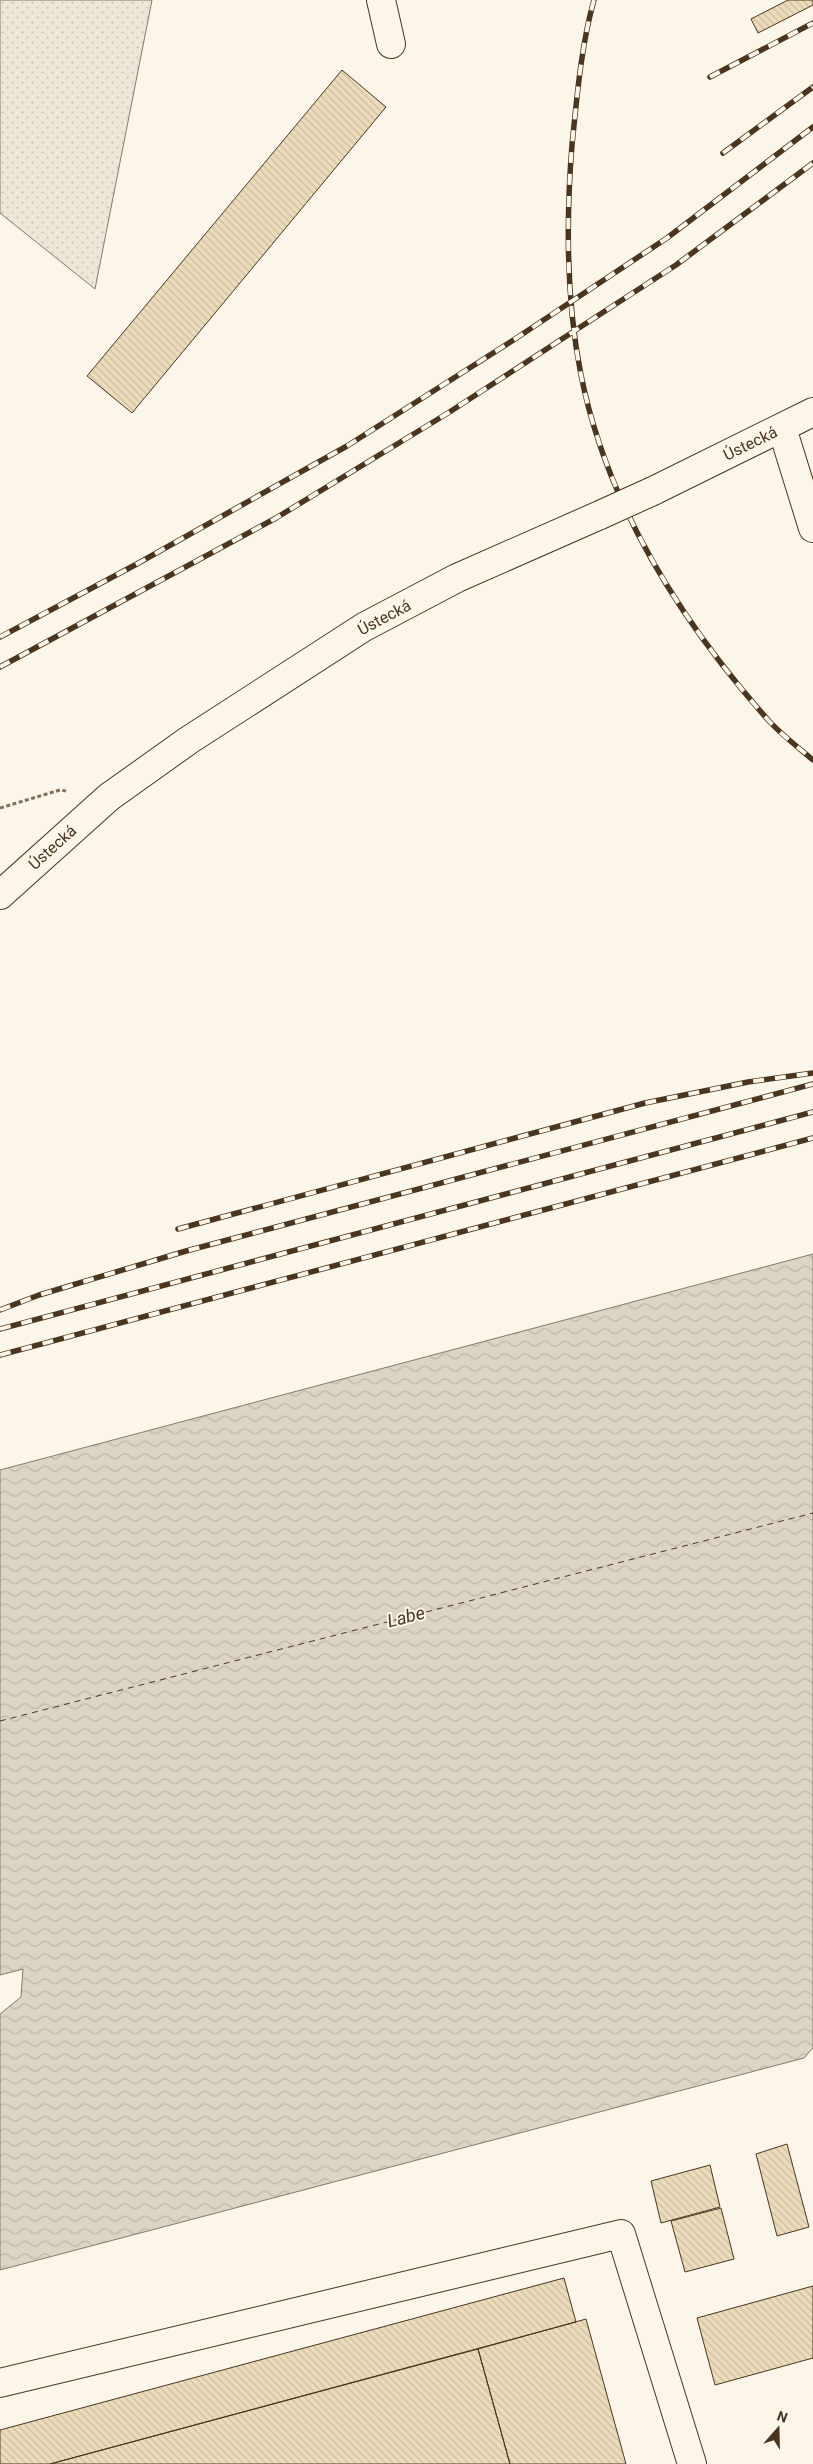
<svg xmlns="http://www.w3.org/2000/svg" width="813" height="2464" font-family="Roboto,sans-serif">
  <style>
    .garden { fill: url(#garden-dots); stroke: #887966 }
    .water { fill: url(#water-waves); stroke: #887966 }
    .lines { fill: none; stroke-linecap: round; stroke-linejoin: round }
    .ferry { stroke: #4a3520; stroke-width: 1; stroke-dasharray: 6 5; stroke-linecap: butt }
    .building { fill: url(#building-back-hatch); stroke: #4a3520 }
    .minor-casing { stroke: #4a3520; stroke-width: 30 }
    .major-casing { stroke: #4a3520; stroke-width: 30 }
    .path { stroke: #7f6f5c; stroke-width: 3; stroke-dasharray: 4 2.5; stroke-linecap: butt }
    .minor { stroke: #fbf6e9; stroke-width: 28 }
    .major { stroke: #fbf6e9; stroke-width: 28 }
    .rail-casing { stroke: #4a3520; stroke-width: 5.5 }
    .rail { stroke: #fbf6e9; stroke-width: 4; stroke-dasharray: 11; stroke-linecap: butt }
    .major-bridge-casing { stroke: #4a3520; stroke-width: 30; stroke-linecap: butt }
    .major-bridge { stroke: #fbf6e9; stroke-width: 28 }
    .labels { text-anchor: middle; stroke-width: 4; stroke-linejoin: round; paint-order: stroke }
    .street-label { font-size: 16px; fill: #4a3520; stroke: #fbf6e9 }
    .water-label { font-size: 18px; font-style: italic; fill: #4a3520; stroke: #fbf6e9 }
  </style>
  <defs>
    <pattern id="garden-dots" width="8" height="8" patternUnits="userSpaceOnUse" patternTransform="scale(1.25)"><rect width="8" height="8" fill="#ede6d9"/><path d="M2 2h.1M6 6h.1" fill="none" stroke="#cdc6ba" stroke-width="1.8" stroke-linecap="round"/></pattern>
    <pattern id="water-waves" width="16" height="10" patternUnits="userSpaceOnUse" patternTransform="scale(1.25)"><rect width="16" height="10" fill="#dcd4c6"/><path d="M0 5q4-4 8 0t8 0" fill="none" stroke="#beb7aa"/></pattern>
    <pattern id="building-back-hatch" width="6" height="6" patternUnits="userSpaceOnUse" patternTransform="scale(1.25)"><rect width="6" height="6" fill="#ecdcbc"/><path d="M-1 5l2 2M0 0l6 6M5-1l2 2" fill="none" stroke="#ccbda1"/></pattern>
  </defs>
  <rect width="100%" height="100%" fill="#fbf6e9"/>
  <!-- garden -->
  <path class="garden" d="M0,0H152L95,289L0,213Z"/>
  <!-- water -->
  <path class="water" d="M813,1254V2048L804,2058L0,2270V2014L21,1997L23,1969L0,1975V1470Z"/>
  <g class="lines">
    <!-- ferry -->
    <path class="ferry" d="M0,1721L813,1513"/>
  </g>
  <!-- building -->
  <path class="building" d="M788,0H813V5L758,33L751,19Z
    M342,70L386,107L132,413L87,376Z
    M787,2144L809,2227L777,2236L756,2154Z
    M710,2165L720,2207L661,2223L651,2181Z
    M721,2208L734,2259L685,2272L671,2221Z
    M564,2278L576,2322L50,2464H0V2430Z
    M813,2286V2358L715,2385L697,2318Z
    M586,2319L626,2464H510L478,2349Z
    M478,2349L510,2464H50Z"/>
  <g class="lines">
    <!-- minor casing -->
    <g class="minor-casing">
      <path id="minor" d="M381,0L391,44
        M782,428L813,528
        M0,2383L621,2234L692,2464"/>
    </g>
    <!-- major casing -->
    <g class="major-casing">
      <path id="major" d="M653,491L813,412
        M0,895L109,797L189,740L364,627L457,578L600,515"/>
    </g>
    <!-- path -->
    <path class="path" d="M0,808L60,790L66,791"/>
    <!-- minor -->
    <use href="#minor" class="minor"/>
    <!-- major -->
    <use href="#major" class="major"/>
    <!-- rail casing -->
    <g class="rail-casing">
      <path id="rail" d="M594,0C581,46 577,97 572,145C566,220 566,300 581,375C607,505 682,623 769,721C782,735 799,748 813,760
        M710,77L813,23
        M723,153L813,87
        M0,637L135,565L347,446L515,339L667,238L813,127
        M0,667L276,518L448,413L676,265L813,163
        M178,1229L645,1103L748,1082L813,1073
        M0,1310L39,1295L186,1251L813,1084
        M0,1329L813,1112
        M0,1355L813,1138"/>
    </g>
    <!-- rail -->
    <use href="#rail" class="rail"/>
    <!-- major-bridge casing -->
    <g class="major-bridge-casing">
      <path id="major-bridge" d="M600,515L653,491"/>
    </g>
    <!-- major-bridge -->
    <use href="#major-bridge" class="major-bridge"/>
  </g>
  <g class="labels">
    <!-- street labels -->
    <g class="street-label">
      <text transform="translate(750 443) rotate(-26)" y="6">Ústecká</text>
      <text transform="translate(384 617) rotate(-28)" y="6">Ústecká</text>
      <text transform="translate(52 847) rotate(-42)" y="6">Ústecká</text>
    </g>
    <!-- water labels -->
    <g class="water-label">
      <text transform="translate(406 1617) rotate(-14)" y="6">Labe</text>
    </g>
  </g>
  <!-- north arrow -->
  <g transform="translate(778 2429) rotate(20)" stroke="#fbf6e9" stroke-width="4" paint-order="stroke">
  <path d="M0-4L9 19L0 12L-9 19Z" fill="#4a3520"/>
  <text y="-8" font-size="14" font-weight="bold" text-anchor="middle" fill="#4a3520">N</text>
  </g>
</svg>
